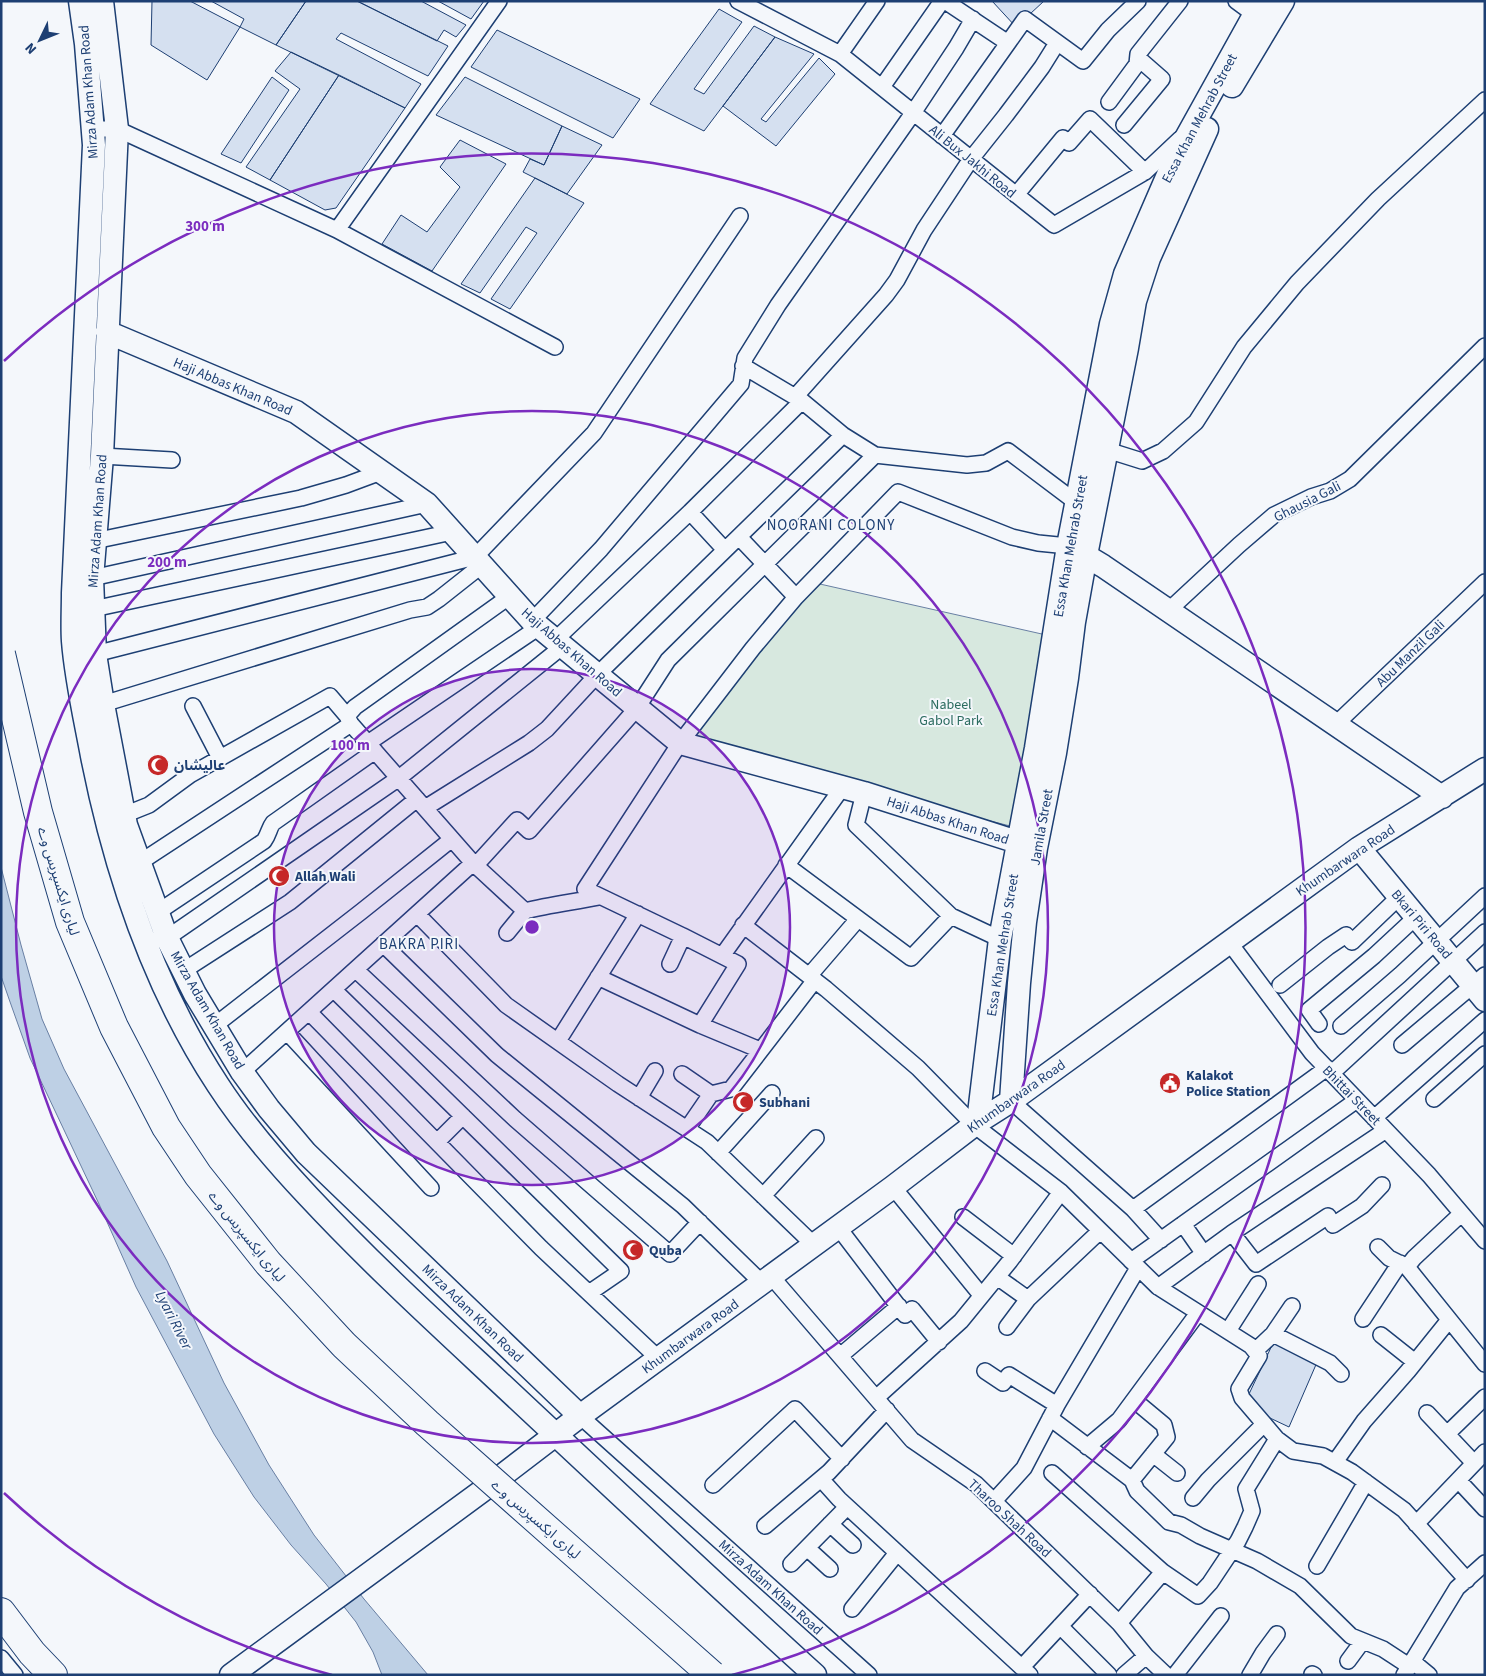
<svg xmlns="http://www.w3.org/2000/svg" width="1486" height="1676" font-family="'Source Sans 3','Noto Sans Arabic',sans-serif">
  <style>
    .green { fill: #d7e8df; stroke: #687fa3 }
    .water { fill: #bed0e5; stroke: #687fa3 }
    .building { fill: #d5e0f0; stroke: #1d3f73 }
    .lines { fill: none; stroke-linecap: round; stroke-linejoin: round }
    .street-casing { stroke: #1d3f73; stroke-width: 18 }
    .secondary-casing { stroke: #1d3f73; stroke-width: 25 }
    .highway-casing { stroke: #1d3f73; stroke-width: 30 }
    .street { stroke: #f4f7fb; stroke-width: 15 }
    .secondary { stroke: #f4f7fb; stroke-width: 22 }
    .highway { stroke: #f4f7fb; stroke-width: 28 }
    .highway-bridge-casing { stroke: #1d3f73; stroke-width: 30; stroke-linecap: butt }
    .highway-bridge { stroke: #f4f7fb; stroke-width: 28 }
    .ring { fill: none; stroke: #7b2cbf; stroke-width: 2.5 }
    .labels { text-anchor: middle; stroke-width: 4; stroke-linejoin: round; paint-order: stroke }
    .street-label { font-size: 14px; fill: #1d3f73; stroke: #f4f7fb }
    .park-label { font-size: 14px; fill: #2c6c60; stroke: #f4f7fb }
    .poi-label { font-size: 14px; font-weight: bold; fill: #1d3f73; stroke: #f4f7fb; text-anchor: start }
    .neighbourhood-label { font-size: 15px; letter-spacing: 1px; fill: #1d3f73; stroke: #f4f7fb }
    .water-label { font-size: 15px; font-style: italic; fill: #1d3f73; stroke: #f4f7fb }
    .centre { fill: #7b2cbf; stroke: #f4f7fb; stroke-width: 2.5 }
    .ring-label { font-size: 15px; text-anchor: middle; font-weight: bold; fill: #7b2cbf; stroke: #f4f7fb; stroke-width: 4; stroke-linejoin: round; paint-order: stroke }
  </style>
  <rect width="100%" height="100%" fill="#f4f7fb"/>
  <!-- green -->
  <path class="green" d="M811,582L1064,639L1034,832L680,743Z"/>
  <!-- water -->
  <path class="water" d="M1,867L21,945L42,1019L64,1069L167,1261L224,1383L269,1465L314,1535L364,1599L428,1675H382L373,1652L356,1622L326,1584L291,1545L254,1497L214,1434L136,1287L99,1204L30,1058L9,999L1,976Z"/>
  <!-- building -->
  <path class="building" d="M152,1H190L240,27L207,80L151,45Z
    M211,1H306L276,45L240,27L244,19Z
    M306,1H357L448,46L428,76L341,33L336,39L421,84L405,108L276,45Z
    M357,1H421L466,25L456,37L444,30L437,41Z
    M438,1H484L471,19Z
    M992,1H1044L1016,27Z
    M719,9L742,22L694,89L704,94L754,26L775,37L704,131L650,104Z
    M497,30L640,99L613,138L471,67Z
    M775,37L814,54L761,119L766,122L819,58L835,74L776,146L723,106Z
    M291,52L339,75L270,180L246,167L300,89L275,71Z
    M339,75L405,108L336,208L325,210L270,180Z
    M272,77L289,90L241,163L221,154Z
    M465,77L562,126L544,165L436,115Z
    M562,126L602,145L567,194L523,172L530,159L544,165Z
    M460,140L506,164L432,271L382,244L401,215L427,232L460,187L440,167Z
    M535,178L584,203L510,309L491,299L537,233L526,227L480,293L461,284Z
    M1275,1339L1318,1360L1289,1427L1253,1410L1249,1394Z"/>
  <g class="lines">
    <!-- street casing -->
    <g class="street-casing">
      <path id="street" d="M738,1L840,54L1054,225L1145,172L1180,139
        M945,1L1008,43
        M1236,1L1255,15
        M840,54L877,1
        M882,87L942,1
        M1109,102L1137,64L1138,54L1180,1
        M1124,125L1162,79L1138,58
        M93,129H117L337,230L555,347
        M942,136L1025,19L1083,61L1108,30L1138,1
        M1016,195L1063,138L1069,143L1090,119L1145,172
        M337,230L499,1
        M743,366L802,401L843,435L875,455L967,465L986,463L1008,451L1081,506
        M795,397L886,295L897,280L924,230L971,159L1006,115L1042,67L1057,43
        M1107,450L1142,461L1163,451L1196,422L1244,347L1297,283L1378,199L1485,100
        M102,456L172,460
        M690,512L725,550
        M739,537L796,597
        M94,541L301,498L346,485L381,472
        M92,578L427,504
        M93,609L452,532
        M1168,611L1239,545L1274,515L1311,497L1330,491L1350,479L1485,346
        M532,621L601,549L741,384L745,358L778,305L913,113L956,48L973,19
        M555,640L690,512L802,401
        M95,654L475,557L594,433L740,216
        M103,704L410,610L427,607L439,599L482,565
        M193,706L220,758
        M347,716L355,707L510,596
        M1336,724L1485,582
        M368,743L539,627
        M864,793L856,825L951,916L1000,939
        M425,808L529,743L547,729L597,675L843,435
        M124,815L149,805L190,775L330,696L347,716L351,724L473,863L525,911C549,905 574,902 599,897
        M139,863L351,724
        M476,865L517,820L529,831L637,708L668,660L875,455
        M786,865L911,958L951,916
        M158,912L264,841C269,834 269,828 273,823L375,751
        M417,914L506,1005L618,1084L707,1142L814,1245
        M743,925L826,989L918,1068L974,1125L1061,1192L1158,1287L1251,1346L1259,1356L1239,1389L1242,1398L1277,1439L1293,1451L1323,1456L1352,1472L1404,1510L1467,1580
        M507,933L525,911
        M167,938L399,778L563,646
        M1229,942L1312,1053L1429,1175L1485,1241
        M383,944L497,1055L683,1206L762,1283
        M722,956L842,788
        M670,964L683,936
        M356,970L515,1119L670,1254L700,1222
        M183,971L290,902L417,799
        M809,976L858,919
        M598,977L700,1025L760,1050
        M1280,985L1328,947L1346,935L1352,942L1399,897
        M334,990L621,1271L589,1293
        M309,1012L541,1248L659,1359
        M1319,1024L1309,1010L1374,956L1416,917
        M700,1025L738,964L683,936L585,889L680,743L753,648L796,597L898,492L1012,537L1038,543L1068,546
        M214,1026L362,911L452,839
        M1341,1026L1400,975L1485,896
        M287,1032L431,1188
        M558,1041L638,914
        M1402,1045L1485,975
        M242,1072L473,863
        M1332,1073L1485,932
        M682,1074L711,1094
        M639,1098L655,1071
        M1434,1099L1485,1054
        M1011,1101L1133,1209L1161,1240
        M1374,1118L1485,1020
        M687,1129L711,1094L731,1089L815,980
        M437,1142L463,1116
        M718,1153L772,1093
        M893,1187L981,1295
        M763,1196L816,1138
        M1133,1209L1327,1068
        M963,1217L1014,1256
        M1183,1224L1204,1254
        M838,1227L905,1315L912,1309L939,1342
        M1232,1233L1256,1264L1328,1216L1333,1225L1362,1206L1382,1185
        M1378,1247L1389,1258L1407,1267L1485,1364
        M1131,1261L1357,1100
        M1407,1267L1414,1258L1461,1214
        M771,1276L912,1440L976,1484L1119,1623L1146,1656L1166,1675
        M997,1277L1028,1299
        M1158,1287L1232,1233L1386,1130
        M1363,1319L1400,1263
        M1007,1327L1028,1299L1100,1231
        M1228,1331L1258,1284
        M1273,1334L1292,1306
        M1381,1335L1415,1362
        M1255,1351L1273,1334L1330,1363L1341,1374
        M840,1356L899,1306
        M985,1371L1003,1383L1009,1375L1057,1405
        M876,1398L961,1321L1010,1261L1061,1192
        M1427,1413L1474,1463
        M580,1416L869,1675
        M1050,1418L1132,1480L1137,1491L1169,1522L1181,1525L1200,1536L1257,1561L1300,1586L1351,1636L1383,1649L1409,1666
        M1447,1434L1485,1397
        M1087,1447L1119,1420L1198,1313
        M1153,1454L1177,1473
        M1335,1462L1364,1421L1408,1371L1449,1320
        M1052,1473L1163,1572L1198,1596L1210,1583L1238,1541L1245,1527L1252,1511L1246,1489L1277,1439
        M821,1479L839,1499L1030,1675
        M1132,1480L1167,1437L1164,1425L1134,1400
        M1458,1480L1485,1509
        M713,1485L795,1409L842,1459
        M1193,1498L1208,1480L1264,1424
        M994,1501L1024,1468L1057,1405L1138,1268
        M830,1524L853,1545
        M1416,1524L1485,1452
        M765,1526L829,1472L887,1410
        M807,1548L830,1569
        M791,1564L847,1507
        M1317,1566L1366,1482
        M852,1609L897,1553
        M1119,1623L1163,1572
        M1060,1626L1109,1675
        M1,1658L15,1675
        M1348,1661L1362,1642
        M1412,1661L1429,1675
        M1022,1667L1090,1594
        M1312,1674L1314,1675
        M1124,1675L1146,1656
        M1175,1675L1221,1616
        M1250,1675L1263,1653L1277,1634
        M1404,1675L1457,1588L1485,1563"/>
    </g>
    <!-- secondary casing -->
    <g class="secondary-casing">
      <path id="secondary" d="M80,1L86,44L94,145L73,593C73,609 72,626 73,641C76,680 85,718 92,756C115,872 153,986 218,1085C244,1125 276,1162 308,1196C363,1255 421,1309 479,1363C591,1468 702,1572 815,1675
        M102,1L117,129L102,456L92,578L95,654L103,704L126,825L167,938L195,994L242,1072L269,1109L306,1153L580,1416
        M1232,86L1283,1
        M107,332L296,412L427,504L532,621L680,743L864,793L1033,847
        M1073,548L1103,566L1442,797
        M1359,848L1485,1000
        M1011,1101L1019,983L1025,922L1036,848L1055,753L1067,678L1074,622L1086,555L1127,348L1135,301L1149,258L1207,129
        M978,1122L1000,939L1036,748L1068,546L1111,324L1125,274L1177,154L1262,1
        M231,1675L482,1491L580,1416L893,1187L978,1122L1011,1101L1359,848L1485,769"/>
    </g>
    <!-- highway casing -->
    <g class="highway-casing">
      <path id="highway" d="M1,1612L32,1653L53,1675"/>
    </g>
    <!-- street -->
    <use href="#street" class="street"/>
    <!-- secondary -->
    <use href="#secondary" class="secondary"/>
    <!-- highway -->
    <use href="#highway" class="highway"/>
    <!-- highway-bridge casing -->
    <g class="highway-bridge-casing">
      <path id="highway-bridge" d="M1,654L38,812L70,922L114,1027L166,1127L198,1175L268,1263L344,1345L427,1423L712,1675"/>
    </g>
    <!-- highway-bridge -->
    <use href="#highway-bridge" class="highway-bridge"/>
  </g>
  <!-- distance rings -->
  <circle cx="532" cy="927" r="258" fill="#7b2cbf" fill-opacity=".12"/>
  <g class="ring">
    <circle cx="532" cy="927" r="258"/>
    <circle cx="532" cy="927" r="516"/>
    <path d="M332 1675A774 774 0 0 1 4 1493M4 361A774 774 0 1 1 732 1675"/>
  </g>
  <!-- icons -->
  <defs>
    <g id="mosque-disc" transform="scale(1.125)"><circle r="9.5" fill="#c62828" stroke="#f4f7fb"/><path d="M3.5-4.9A6 6 0 1 0 3.5 4.9A5 5 0 1 1 3.5-4.9Z" fill="#fff"/></g>
    <g id="civic-disc" transform="scale(1.125)"><circle r="9.5" fill="#c62828" stroke="#f4f7fb"/><path d="M-.6-6.5H3V-4.5H.6V-3L4-1V1h2V6H-6V1h2V-1L-.6-3ZM-1.2 2.5V6h2.4V2.5Z" fill="#fff"/></g>
  </defs>
  <g fill-rule="evenodd">
    <use href="#mosque-disc" x="158" y="765"/>
    <use href="#mosque-disc" x="279" y="876"/>
    <use href="#civic-disc" x="1170" y="1083"/>
    <use href="#mosque-disc" x="743" y="1102"/>
    <use href="#mosque-disc" x="633" y="1250"/>
  </g>
  <g class="labels">
    <!-- street labels -->
    <g class="street-label">
      <text transform="translate(88 92) rotate(-94)" y="5">Mirza Adam Khan Road</text>
      <text transform="translate(1199 118) rotate(-62)" y="5">Essa Khan Mehrab Street</text>
      <text transform="translate(973 161) rotate(39)" y="5">Ali Bux Jakhi Road</text>
      <text transform="translate(233 386) rotate(23)" y="5">Haji Abbas Khan Road</text>
      <text transform="translate(1307 501) rotate(-27)" y="5">Ghausia Gali</text>
      <text transform="translate(97 521) rotate(-86)" y="5">Mirza Adam Khan Road</text>
      <text transform="translate(1070 546) rotate(-80)" y="5">Essa Khan Mehrab Street</text>
      <text transform="translate(572 652) rotate(41)" y="5">Haji Abbas Khan Road</text>
      <text transform="translate(1410 653) rotate(-44)" y="5">Abu Manzil Gali</text>
      <text transform="translate(948 820) rotate(18)" y="5">Haji Abbas Khan Road</text>
      <text transform="translate(1041 827) rotate(-80)" y="5">Jamila Street</text>
      <text transform="translate(1345 860) rotate(-34)" y="5">Khumbarwara Road</text>
      <text transform="translate(59 881) rotate(73)" y="5">لیاری ایکسپریس وے</text>
      <text transform="translate(1422 924) rotate(50)" y="5">Bkari Piri Road</text>
      <text transform="translate(1002 945) rotate(-81)" y="5">Essa Khan Mehrab Street</text>
      <text transform="translate(208 1010) rotate(60)" y="5">Mirza Adam Khan Road</text>
      <text transform="translate(1352 1095) rotate(46)" y="5">Bhittai Street</text>
      <text transform="translate(1016 1096) rotate(-35)" y="5">Khumbarwara Road</text>
      <text transform="translate(247 1236) rotate(51)" y="5">لیاری ایکسپریس وے</text>
      <text transform="translate(473 1313) rotate(44)" y="5">Mirza Adam Khan Road</text>
      <text transform="translate(690 1336) rotate(-36)" y="5">Khumbarwara Road</text>
      <text transform="translate(1010 1518) rotate(43)" y="5">Tharoo Shah Road</text>
      <text transform="translate(536 1519) rotate(41)" y="5">لیاری ایکسپریس وے</text>
      <text transform="translate(771 1587) rotate(42)" y="5">Mirza Adam Khan Road</text>
    </g>
    <!-- park labels -->
    <g class="park-label">
      <text x="951" y="709">Nabeel<tspan x="951" dy="16">Gabol Park</tspan></text>
    </g>
    <!-- poi labels -->
    <g class="poi-label">
      <text x="174" y="770">عالیشان</text>
      <text x="295" y="881">Allah Wali</text>
      <text x="1186" y="1080">Kalakot<tspan x="1186" dy="16">Police Station</tspan></text>
      <text x="759" y="1107">Subhani</text>
      <text x="649" y="1255">Quba</text>
    </g>
    <!-- neighbourhood labels -->
    <g class="neighbourhood-label">
      <text x="831" y="530">NOORANI COLONY</text>
      <text x="419" y="949">BAKRA PIRI</text>
    </g>
    <!-- water labels -->
    <g class="water-label">
      <text transform="translate(174 1320) rotate(63)" y="5">Lyari River</text>
    </g>
  </g>
  <circle cx="532" cy="927" r="8" class="centre"/>
  <g class="ring-label">
    <text x="205" y="231">300 m</text>
    <text x="167" y="567">200 m</text>
    <text x="350" y="750">100 m</text>
  </g>
  <!-- border -->
  <rect width="1486" height="1676" fill="none" stroke="#1d3f73" stroke-width="5"/>
  <!-- north arrow -->
  <g transform="translate(40 40) rotate(227)" stroke="#f4f7fb" stroke-width="4" paint-order="stroke">
  <path d="M0-4L9 19L0 12L-9 19Z" fill="#1d3f73"/>
  <text y="-8" font-size="14" font-weight="bold" text-anchor="middle" fill="#1d3f73">N</text>
  </g>
</svg>
